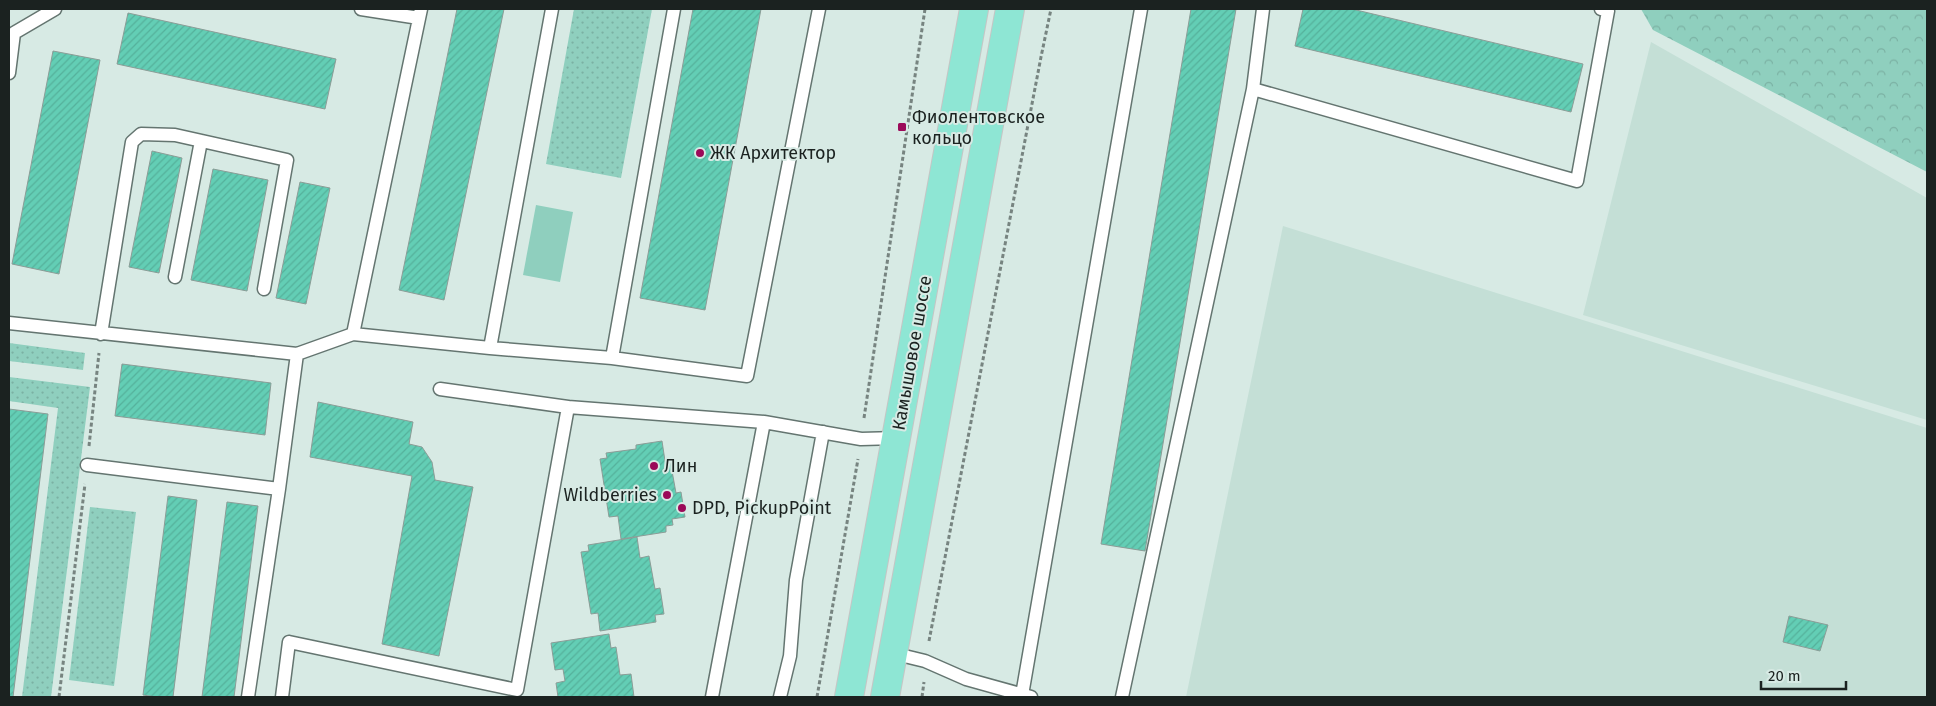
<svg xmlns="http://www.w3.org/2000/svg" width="1936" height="706" font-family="'Fira Sans',sans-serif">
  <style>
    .built { fill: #c4dfd6 }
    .grass { fill: url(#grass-dots) }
    .forest { fill: url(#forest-crowns) }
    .garden { fill: #8fcfbe }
    .building { fill: url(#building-hatch); stroke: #8b9d97 }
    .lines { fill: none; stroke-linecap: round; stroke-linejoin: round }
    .lane-casing { stroke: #647570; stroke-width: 15 }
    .primary-casing { stroke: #c4c6c5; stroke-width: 30 }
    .path { stroke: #778480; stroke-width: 3; stroke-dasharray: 4 2.5; stroke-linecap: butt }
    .lane { stroke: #fff; stroke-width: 12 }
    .primary { stroke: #8ee6d4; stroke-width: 28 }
    .poi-dot { fill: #9b0a59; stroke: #d7eae4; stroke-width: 2 }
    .labels { text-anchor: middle; stroke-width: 4; stroke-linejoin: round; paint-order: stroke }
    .poi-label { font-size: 18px; fill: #1b2220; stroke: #d7eae4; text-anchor: start }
    .street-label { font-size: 18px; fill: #1b2220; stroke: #d7eae4 }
  </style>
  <defs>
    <pattern id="grass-dots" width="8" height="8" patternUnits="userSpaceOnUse" patternTransform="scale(1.25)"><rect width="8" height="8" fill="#8fcfbe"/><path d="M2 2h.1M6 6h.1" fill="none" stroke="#7bb1a3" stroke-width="1.8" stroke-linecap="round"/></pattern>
    <pattern id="forest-crowns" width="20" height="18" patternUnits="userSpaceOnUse" patternTransform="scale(1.25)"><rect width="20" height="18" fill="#8fcfbe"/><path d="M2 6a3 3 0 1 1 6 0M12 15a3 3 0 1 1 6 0" fill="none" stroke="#7bb1a3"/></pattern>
    <pattern id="building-hatch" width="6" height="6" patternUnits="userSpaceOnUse" patternTransform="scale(1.25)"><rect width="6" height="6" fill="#63ceb5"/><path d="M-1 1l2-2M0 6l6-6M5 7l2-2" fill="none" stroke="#55b19b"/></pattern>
  </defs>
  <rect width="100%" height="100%" fill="#d7eae4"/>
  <!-- built -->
  <path class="built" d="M1651,42L1927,198V420L1583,315Z
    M1283,226L1927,428V697H1186Z"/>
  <!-- grass -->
  <path class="grass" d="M574,9H652L621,178L546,164Z
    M9,343L85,353L83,370L9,361Z
    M9,377L90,387L51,697H22L58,408L9,401Z
    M90,507L136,512L114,686L69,680Z"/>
  <!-- forest -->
  <path class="forest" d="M1641,9H1927V172L1653,30Z"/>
  <!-- garden -->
  <path class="garden" d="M536,205L573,212L560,282L523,275Z"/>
  <!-- building -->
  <path class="building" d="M457,9H504L444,300L399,290Z
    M693,9H761L705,310L640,298Z
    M1191,9H1236L1145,551L1101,544Z
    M1303,9H1352L1583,64L1571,112L1295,46Z
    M128,13L336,59L325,109L117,64Z
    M53,51L100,60L59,274L12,264Z
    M152,151L182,158L159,273L129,267Z
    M213,169L268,180L247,291L191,280Z
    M300,182L330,188L306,304L276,298Z
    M122,364L271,383L265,435L115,416Z
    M318,402L413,422L409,444L422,447L432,462L435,480L473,487L439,656L382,644L412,476L310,457Z
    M9,409L48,414L13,697H9Z
    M662,441L665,461L670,460L676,493L681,492L685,517L672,519L673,525L666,526V532L621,539L618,516L609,517L600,459L607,458L606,453L636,449V445Z
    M168,496L197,500L173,697H157L143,695Z
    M227,502L258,506L234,697H202Z
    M637,537L640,558L649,556L655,589L660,588L664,614L655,615L656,622L600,631L598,613L591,614L581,552L589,551L588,545Z
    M1789,616L1828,625L1820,651L1783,642Z
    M609,634L611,648L616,647L620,675L631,674L634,697H558L556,683L565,681L563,669L555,670L551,643Z"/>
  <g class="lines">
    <!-- lane casing -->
    <g class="lane-casing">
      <path id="lane" d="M361,9L419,18
        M674,9L612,358L747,376L819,9
        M9,73L14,33L55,9
        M1253,89L1577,181L1608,11L1601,9
        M175,277L201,141
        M9,323L297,354L353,334L490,348L552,9
        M101,334L132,142L141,134L175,135L287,160L264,289
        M353,334L421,9
        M490,348L612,358
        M440,389L568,407L764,422L861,439L897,438
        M87,465L279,489
        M892,653L925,661L966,679L1031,697
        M1022,695L1141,9
        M248,697L279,489L297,354
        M282,697L289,642L517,690L568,407
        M712,697L764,422
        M780,697L790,656L796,580L823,432
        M1122,697L1253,89L1263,9"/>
    </g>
    <!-- primary casing -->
    <g class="primary-casing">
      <path id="primary" d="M849,697L974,9
        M885,697L1010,9"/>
    </g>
    <!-- path -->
    <path class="path" d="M864,418L925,9
      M89,446L99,353
      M929,641L1041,57L1051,9
      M59,697L85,484
      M817,697L858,459
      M922,697L924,682"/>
    <!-- lane -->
    <use href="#lane" class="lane"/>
    <!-- primary -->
    <use href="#primary" class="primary"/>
  </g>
  <!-- markers -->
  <g class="poi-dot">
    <rect x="897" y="122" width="10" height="10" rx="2.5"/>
    <circle cx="700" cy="153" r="5"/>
    <circle cx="654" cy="466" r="5"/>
    <circle cx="667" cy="495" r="5"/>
    <circle cx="682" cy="508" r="5"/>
  </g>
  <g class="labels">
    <!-- poi labels -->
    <g class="poi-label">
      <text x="912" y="123">Фиолентовское<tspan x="912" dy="21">кольцо</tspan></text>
      <text x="710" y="159">ЖК Архитектор</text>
      <text x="664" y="472">Лин</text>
      <text x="657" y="501" text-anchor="end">Wildberries</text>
      <text x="692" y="514">DPD, PickupPoint</text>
    </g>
    <!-- street labels -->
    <g class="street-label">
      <text transform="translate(912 353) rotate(-80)" y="6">Камышовое шоссе</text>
    </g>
  </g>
  <!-- border -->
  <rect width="1936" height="706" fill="none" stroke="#1b2220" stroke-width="20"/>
  <!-- scale -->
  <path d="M1761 681v8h85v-8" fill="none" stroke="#1b2220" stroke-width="2.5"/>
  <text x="1768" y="681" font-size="15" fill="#1b2220" stroke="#d7eae4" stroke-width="4" paint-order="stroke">20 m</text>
</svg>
